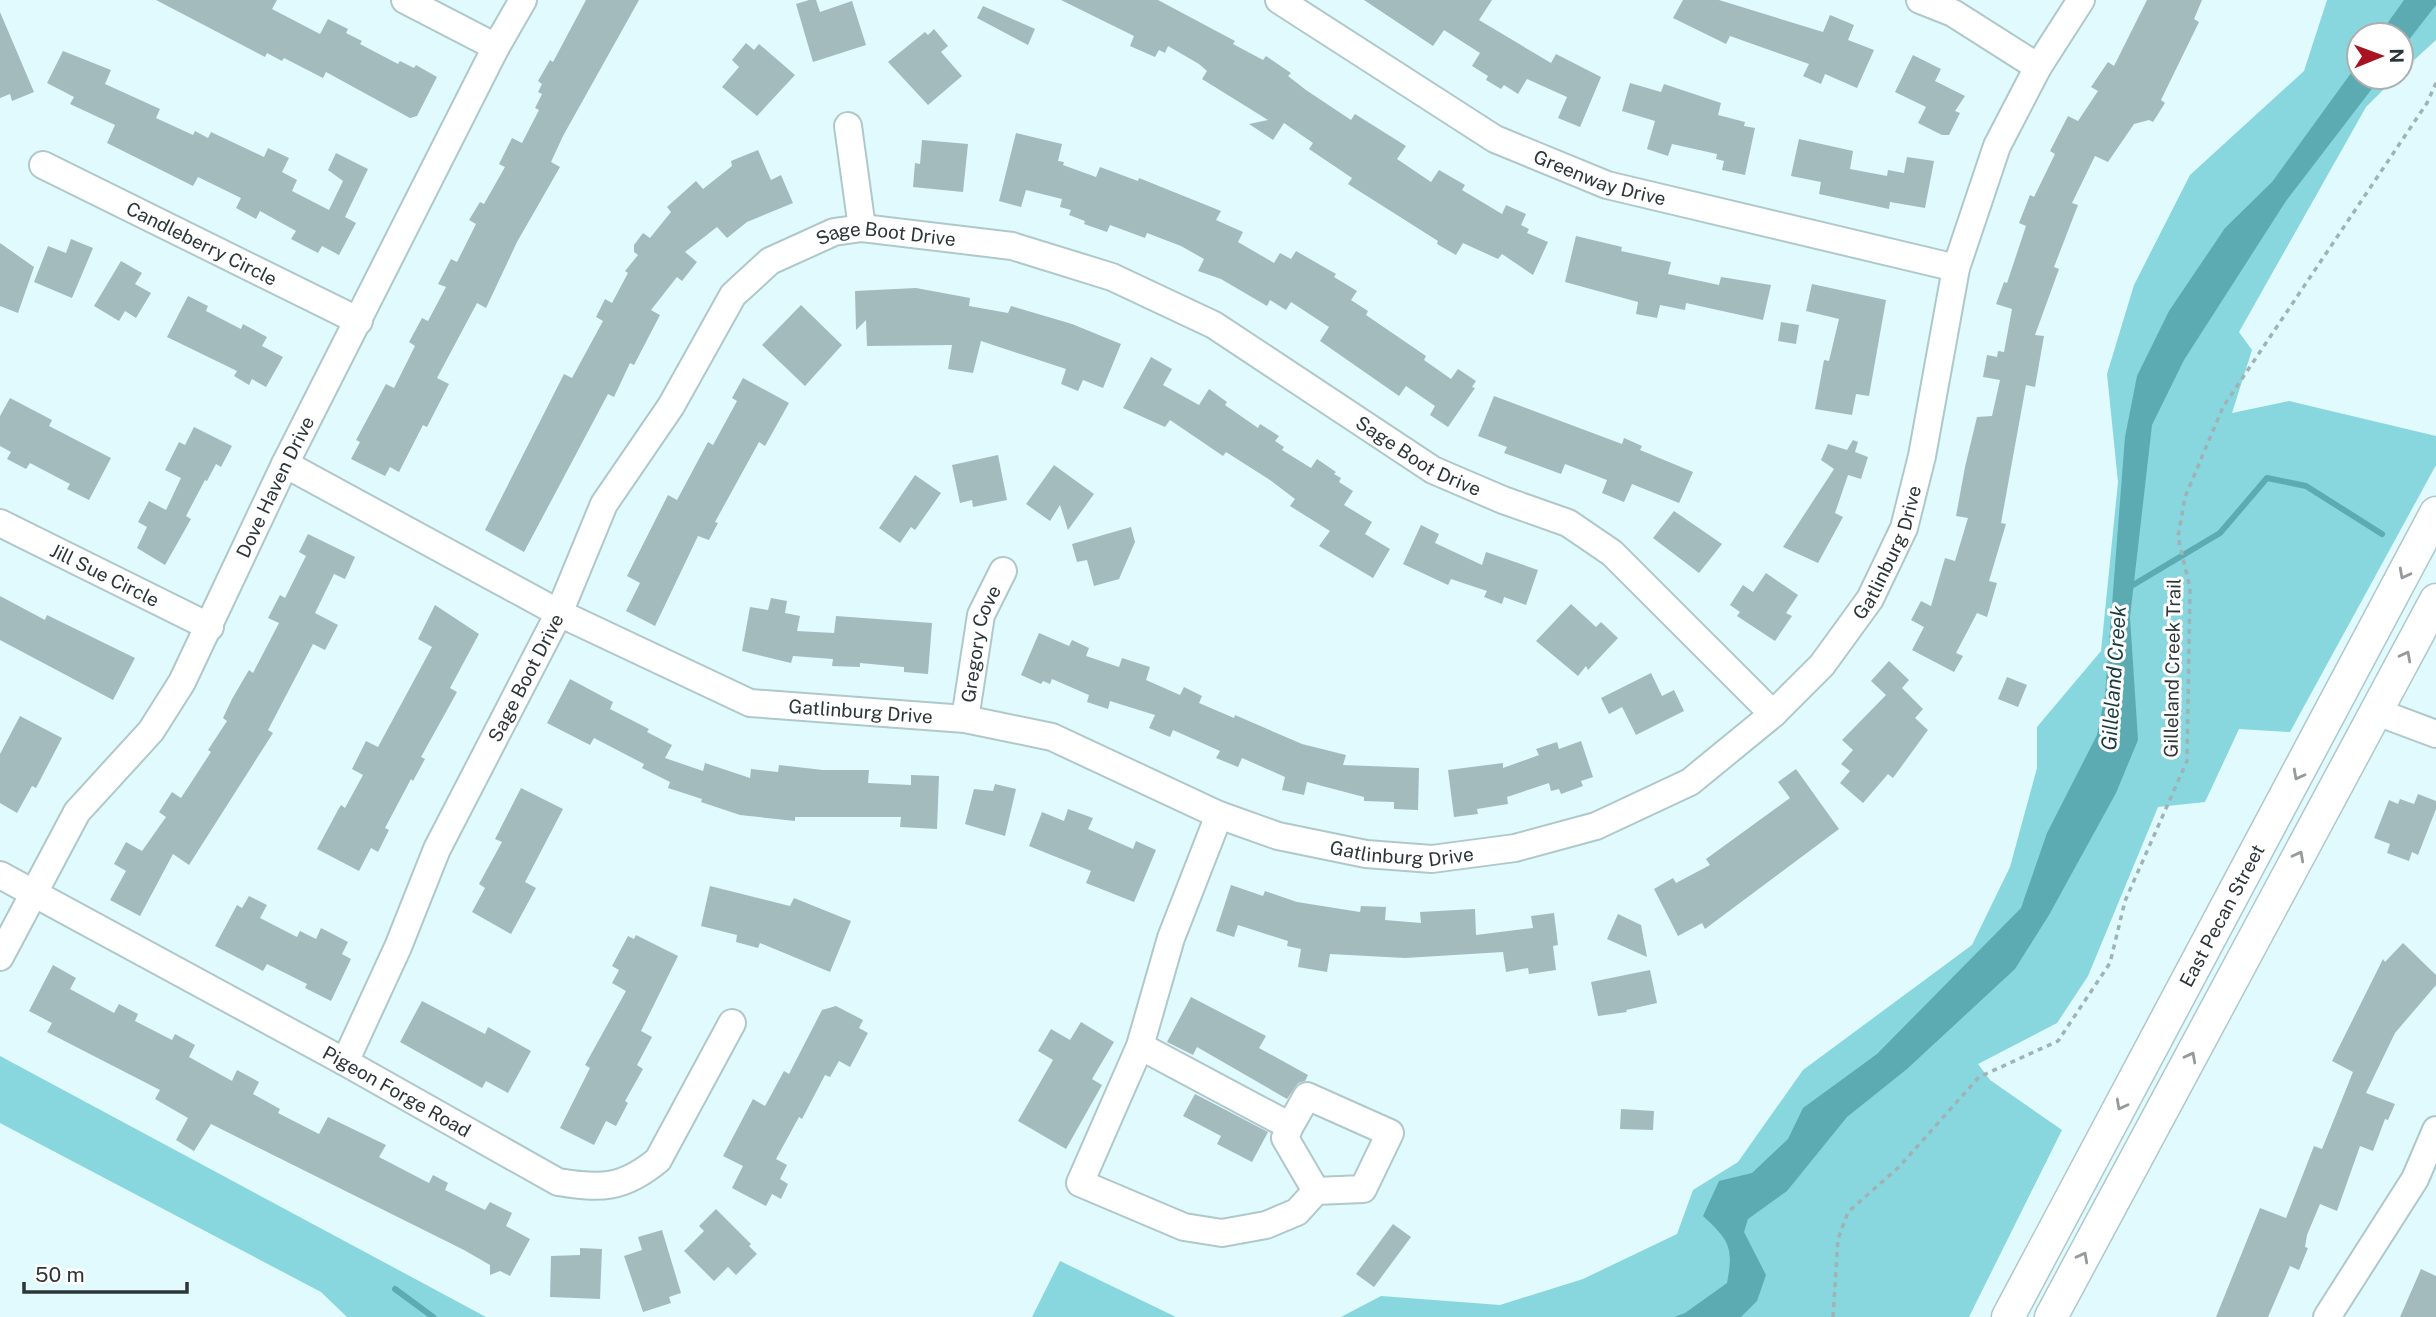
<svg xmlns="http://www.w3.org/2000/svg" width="2436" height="1317" font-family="'Public Sans',sans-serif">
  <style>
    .green { fill: #88d6de }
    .water { fill: #5cabb2 }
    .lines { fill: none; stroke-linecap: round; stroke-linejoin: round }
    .stream { stroke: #5cabb2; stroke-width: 6 }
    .building { fill: #a3bbbd }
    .minor-casing { stroke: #afc8ca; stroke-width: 30 }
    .major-casing { stroke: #afc8ca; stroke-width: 35 }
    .path { stroke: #9fb3b5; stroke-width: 3.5; stroke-dasharray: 5 5; stroke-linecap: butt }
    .minor { stroke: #fff; stroke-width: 26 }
    .major { stroke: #fff; stroke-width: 32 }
    .oneway { stroke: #969a9b }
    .labels { text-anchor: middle; stroke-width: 6; stroke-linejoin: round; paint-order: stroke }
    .street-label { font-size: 19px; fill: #2c3637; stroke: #fff }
    .water-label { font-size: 21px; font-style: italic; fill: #173d40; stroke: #fff }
  </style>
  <rect width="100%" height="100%" fill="#e1fafd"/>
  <!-- green -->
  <path class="green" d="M2327,0H2436V40L2401,72V35H2359V77H2396L2366,107L2239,332L2252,350L2232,413L2289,401L2436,436V465L2290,732L2239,729L2205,802L2158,807L2088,976L2057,1023L1978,1064L1990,1080L2062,1130L1969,1317H1341L1381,1296L1500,1305L1583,1279L1677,1234L1693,1190L1738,1162L1803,1070L1972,945L2010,867L2037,768V727L2101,651L2118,482L2107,374L2134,285L2190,175L2304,71Z
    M0,1056L486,1317H347L321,1292L0,1123Z
    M1060,1261L1176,1317H1032Z"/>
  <!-- water -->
  <path class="water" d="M2404,0H2436V5L2401,50V35H2379Z
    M2359,62V77H2381L2286,201L2184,360L2152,425L2130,617L2138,740L2116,793L2049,915L2015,969L1907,1069L1847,1117L1787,1191L1748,1219L1744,1232L1766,1275L1757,1301L1741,1317H1674L1685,1313L1727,1283C1734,1247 1729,1240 1703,1216L1719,1181L1752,1173L1788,1139L1803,1108L1877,1054L2021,908L2047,833L2097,735L2105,695L2125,437L2137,376L2169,311L2225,228L2272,182Z"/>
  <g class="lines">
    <!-- stream -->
    <path class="stream" d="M2128,588L2220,533L2267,478L2306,486L2382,534
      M395,1289L433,1317"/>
  </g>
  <!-- building -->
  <path class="building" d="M156,0H277L272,9L320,34L328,19L348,29L346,33L362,41L360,44L398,64L400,61L414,68L416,65L437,77L417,116L410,118L326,72L323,78L284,58L282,61L267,53L265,57Z
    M586,0H639L563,136L551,162L560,167L517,242L486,308L477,303L437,378L449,384L427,427L423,425L399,472L390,467L385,476L351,459L360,442L356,440L386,384L394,388L415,346L409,342L422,318L428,321L446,287L438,284L451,259L457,262L476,224L469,220L480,202L484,204L505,167L499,164L512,138L522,143L539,110L535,108L542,94L538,92L542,84L538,81L550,60L553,62Z
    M809,0H816L820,12L852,1L866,45L813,62L796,4Z
    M1061,0H1158L1235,41L1233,44L1263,60L1266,56L1291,73L1288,76L1306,90L1351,120L1355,114L1406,146L1397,159L1431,182L1439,170L1465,185L1462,190L1502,214L1506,205L1526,214L1521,225L1529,229L1527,233L1548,242L1533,275L1502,254L1498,259L1463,243L1456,255L1437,244L1438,241L1348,184L1352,178L1309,149L1313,143L1284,123L1273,140L1249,124L1268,120L1202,79L1207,71L1199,64L1168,46L1165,53L1159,50L1155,57L1130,46L1134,36Z
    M1364,0H1492L1479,20L1551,63L1556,54L1601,77L1580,127L1558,118L1567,97L1527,79L1518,94L1504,85L1501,89L1486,80L1488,76L1472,66L1480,53L1444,30L1433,46Z
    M1683,0H1719L1823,32L1830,15L1854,25L1848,40L1874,50L1857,88L1825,74L1821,84L1803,76L1809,64L1730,36L1726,44L1673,18Z
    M2147,0H2202L2194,19L2199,22L2161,100L2165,103L2153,122L2149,120L2134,124L2108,162L2095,156L2072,203L2078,205L2054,267L2059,269L2035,335L2044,336L2035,387L2026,385L2001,523L2006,524L1989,581L1997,583L1987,617L1977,613L1956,653L1963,656L1954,672L1912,650L1924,627L1911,620L1921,601L1931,606L1945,558L1955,561L1968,518L1956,516L1965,467L1977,417L1992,416L2000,380L1983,377L1987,355L1997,357L1998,351L2004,352L2012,309L1996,304L2004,282L2007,283L2026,226L2019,223L2030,195L2034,197L2055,154L2050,151L2068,116L2078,121L2098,91L2091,87L2108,62L2114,66Z
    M983,6L1035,29L1028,45L977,18Z
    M0,12L34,92L12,101L10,94L0,98Z
    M934,29L948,46L941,52L962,76L928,105L888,62L925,32L928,35Z
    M746,43L754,50L759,44L795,75L757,116L722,87L739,67L732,60Z
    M63,51L111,70L105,84L160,109L156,118L193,135L195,131L208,138L211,132L264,157L268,148L289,158L282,172L297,180L292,191L329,210L343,181L328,170L336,153L368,169L345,217L356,223L339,255L322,246L318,253L291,239L296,231L260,211L256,219L236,208L241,198L198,177L193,186L107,143L115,125L70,104L74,97L47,83Z
    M1913,55L1941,69L1935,81L1965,96L1955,111L1960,113L1949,135H1942L1918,123L1926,107L1895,92Z
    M1630,83L1661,92L1664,84L1721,103L1718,115L1745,122L1744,126L1755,128L1745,175L1722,170L1724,161L1716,159L1717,154L1672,144L1668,156L1647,149L1655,121L1622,111Z
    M1016,133L1062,144L1058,161L1064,162L1063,165L1096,177L1100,167L1138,181L1139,178L1221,211L1216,220L1243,232L1238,242L1274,263L1280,253L1291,259L1296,251L1336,274L1334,277L1357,291L1351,300L1368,311L1366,315L1426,356L1424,360L1451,379L1458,369L1476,381L1472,387L1475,388L1448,427L1430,415L1435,406L1406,386L1399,396L1320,341L1329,327L1291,302L1286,310L1270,300L1267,306L1221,279L1198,271L1204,259L1181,246L1147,233L1145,238L1110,225L1107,232L1084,224L1085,221L1069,215L1071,210L1060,207L1062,199L1026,190L1021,207L999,201Z
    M1799,139L1853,151L1850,169L1887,176L1888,170L1904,173L1907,157L1934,161L1925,208L1890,202L1889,209L1819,194L1821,182L1791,176Z
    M922,140L968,144L963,192L913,187L915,163L920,164Z
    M758,150L771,180L781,175L793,203L747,222L727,238L717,227L685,252L697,262L682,281L677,277L651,310L660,315L634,365L630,363L614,397L608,394L524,552L485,530L564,374L572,378L603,321L596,317L605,299L612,303L628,273L625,271L638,255L634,252V245L643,233L650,238L671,212L667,207L696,181L703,189L732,166L731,161Z
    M1576,236L1622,247L1621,251L1671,262L1668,274L1719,285L1721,277L1771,285L1763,320L1686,303L1685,310L1660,305L1657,318L1636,314L1638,302L1565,282Z
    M71,239L93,248L72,298L34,282L48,246L66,253Z
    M0,243L34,267L18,313L0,306Z
    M121,261L142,273L135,284L151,293L136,318L125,311L119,321L94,306Z
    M1812,284L1886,300L1869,396L1856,394L1852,415L1815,409L1824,360L1829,361L1839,319L1806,311Z
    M916,288L970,298L969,306L1008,313L1011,306L1072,324L1121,344L1103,388L1083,380L1078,391L1061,384L1066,369L981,341L973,373L948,369L952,345L867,346L866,320L856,330L855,291Z
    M188,296L208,306L206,311L241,329L243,324L267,337L262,346L283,357L266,387L252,379L249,385L234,376L237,371L167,337Z
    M801,305L842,345L805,386L762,345Z
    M1781,322L1799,325L1796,344L1778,341Z
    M1151,357L1172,369L1163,385L1199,405L1209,389L1227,402L1225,405L1258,428L1260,424L1279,436L1275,441L1284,447L1282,450L1311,468L1317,459L1336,472L1334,474L1341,478L1339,482L1353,491L1344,505L1372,522L1365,534L1390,549L1373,578L1319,546L1330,531L1290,506L1295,499L1270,480L1226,452L1223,456L1170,420L1165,427L1123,408Z
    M743,378L789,403L765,446L759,442L715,522L718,523L709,540L698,536L655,626L626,611L640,583L627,576L668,495L677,500L708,442L713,445L737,401L732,398Z
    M1494,396L1622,444L1624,438L1642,446L1640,450L1693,472L1679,503L1632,484L1624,502L1602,493L1607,480L1565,464L1561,474L1504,453L1507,447L1478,436Z
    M10,398L52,420L49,426L111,458L89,500L67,489L70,484L30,463L26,469L7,459L11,452L0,446V416Z
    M194,427L232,446L221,467L216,464L207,481L205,480L186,516L191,519L165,565L137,548L147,527L138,522L149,501L166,510L181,478L165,470L179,442L185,445Z
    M1853,440L1858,442L1855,452L1868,457L1861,479L1848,475L1835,513L1843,517L1818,563L1783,547L1834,469L1821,460L1828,444L1847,450Z
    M998,455L1007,500L973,507L972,500L960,503L952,465Z
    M1054,465L1094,494L1068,530L1060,505L1050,521L1026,504Z
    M915,475L941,493L915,530L911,527L900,543L879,528Z
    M1674,511L1722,544L1699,573L1653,538Z
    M1421,525L1439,534L1435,543L1482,565L1486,552L1538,570L1526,605L1504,597L1502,604L1484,597L1487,591L1451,579L1448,585L1403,564Z
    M1131,527L1135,542L1119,579L1094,586L1087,560L1077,562L1072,544Z
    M308,534L355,557L345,579L334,574L315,613L338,625L325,650L313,644L268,730L273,733L189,865L173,854L140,916L110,900L126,871L114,864L126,842L142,851L166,817L159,812L172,792L181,798L211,752L208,750L227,721L223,718L232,699L249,670L253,673L279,623L268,618L280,595L285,598L306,556L299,552Z
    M1766,573L1798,595L1786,613L1792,616L1775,641L1737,616L1740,612L1730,605L1743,585L1753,592Z
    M0,596L45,620L47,615L135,658L113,700L0,640Z
    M771,598L787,601L785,613L800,616L797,631L834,633L836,616L932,623L928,674L904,672V667L860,663V667L832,666L833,659L793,656L791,663L742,651L750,607L768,610Z
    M1571,604L1596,627L1601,622L1618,638L1588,670L1586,666L1578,676L1536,641Z
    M435,605L479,634L450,688L457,692L421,757L425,759L413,781L411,779L385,828L389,830L378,852L371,848L359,871L317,849L338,810L341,805L345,808L363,775L352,769L366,741L378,747L432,647L418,639Z
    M1039,633L1069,646L1072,640L1089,648L1086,656L1119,667L1122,658L1150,667L1146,680L1180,695L1184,687L1202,696L1199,703L1234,718L1235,715L1302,744L1346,755L1343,765L1419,768L1418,810L1394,809V802L1364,801V797L1307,782L1304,795L1282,790L1285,777L1242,758L1238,767L1216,758L1220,751L1173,730L1170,737L1149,728L1155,715L1110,701L1108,709L1087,702L1089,695L1052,679L1050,684L1043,681L1041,684L1021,675Z
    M1889,661L1909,680L1902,688L1923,709L1915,718L1928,730L1893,778L1888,774L1863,803L1840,783L1850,771L1841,764L1853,750L1842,740L1886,695L1871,681Z
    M1651,673L1662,696L1674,690L1684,711L1636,735L1622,707L1609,714L1601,698Z
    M2007,677L2027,685L2018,707L1998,699Z
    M570,679L613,702L610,709L649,729L647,732L672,745L665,758L703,771L705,763L750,778L751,769L778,772L779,765L823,770H869L868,783L911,785V775L939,776L937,829L900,827L901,817H795V821L740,815L701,802L702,799L668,788L670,782L642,768L644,764L594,738L590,745L547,723Z
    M20,716L62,738L36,788L32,786L17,813L0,803V754Z
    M1581,741L1593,777L1581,781L1583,786L1561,794L1559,789L1551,791L1549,783L1507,797L1508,804L1477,809L1478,814L1454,817L1448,770L1503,763V768L1539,755L1536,749L1557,742L1559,749Z
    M1796,769L1839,829L1705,929L1702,923L1678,936L1654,889L1673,878L1676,883L1710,865L1706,859L1790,798L1778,782Z
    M995,784L1016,789L1005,836L965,824L974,789L993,791Z
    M521,788L563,809L525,882L536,888L511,934L472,912L485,888L479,884L502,842L495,839Z
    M2418,794L2436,801V809L2418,855L2412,852L2409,861L2387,853L2390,844L2374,838L2389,800L2398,804L2400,799L2414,804Z
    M1068,809L1093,818L1088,829L1133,849L1136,841L1156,850L1134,902L1086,883L1091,871L1029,846L1042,812L1064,821Z
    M1231,885L1263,896L1265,891L1297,902L1360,912L1361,906L1386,907L1385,920L1421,923L1420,912L1475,909L1476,935L1533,928L1531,916L1554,913L1558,945L1553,946L1556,970L1529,974L1528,968L1506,972L1503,952L1405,958L1330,954L1327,972L1298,967L1301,949L1287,946L1288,941L1238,925L1234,937L1216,931Z
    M710,886L790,906L794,898L851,921L830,972L760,943L758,948L736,942L737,935L701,926Z
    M249,896L267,905L260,918L297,937L300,931L316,939L321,928L348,942L342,954L351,959L331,1001L305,988L307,984L267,964L263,971L215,946L237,905L242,908Z
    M1618,914L1641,925L1647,957L1607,939Z
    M636,935L678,956L641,1031L652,1037L637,1065L643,1069L625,1101L628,1103L616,1126L606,1121L594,1145L560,1128L590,1068L585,1065L626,991L612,983L619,970L612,966L628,936L634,939Z
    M2403,943L2436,975V985L2395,1033L2366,1093L2395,1104L2388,1120L2385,1119L2373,1151L2360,1146L2337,1211L2320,1204L2307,1235L2305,1247L2308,1248L2299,1270L2290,1266L2268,1317H2216L2260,1208L2286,1218L2314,1146L2322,1149L2353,1072L2332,1061L2383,959L2385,962Z
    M53,965L76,978L70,989L114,1013L119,1004L138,1014L135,1021L172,1040L175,1034L195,1045L189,1057L232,1081L237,1070L259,1082L253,1094L280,1109L278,1113L319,1134L328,1117L386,1145L379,1157L429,1183L433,1175L448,1183L445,1190L485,1210L490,1202L512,1213L506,1226L530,1239L510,1276L500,1271L490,1275V1265L464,1250L211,1124L194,1151L176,1140L188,1118L155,1099L160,1090L47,1032L52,1023L29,1011Z
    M1650,970L1657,1003L1626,1010L1627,1012L1598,1016L1591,982Z
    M1191,997L1266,1036L1259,1048L1308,1075L1305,1081L1298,1083L1287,1099L1197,1047L1193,1055L1167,1042Z
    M422,1001L485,1034L488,1027L531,1051L508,1093L486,1081L482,1088L400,1042Z
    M836,1006L863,1020L859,1028L868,1033L850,1067L839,1061L830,1077L825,1075L802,1119L799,1117L776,1159L787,1165L780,1179L788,1184L781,1199L772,1194L766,1206L732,1188L743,1166L723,1156L753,1099L765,1106L784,1071L789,1074L822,1010Z
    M1081,1022L1114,1042L1092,1079L1102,1085L1066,1149L1018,1121L1053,1060L1038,1051L1051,1029L1070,1040Z
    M1195,1094L1268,1132L1252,1162L1217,1144L1221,1136L1183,1116Z
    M1621,1109L1654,1111L1653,1130L1620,1129Z
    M716,1209L751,1244L749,1246L757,1254L736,1275L728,1267L714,1281L684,1251L704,1231L699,1226Z
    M1393,1224L1411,1237L1374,1287L1356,1274Z
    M662,1230L681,1293L669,1297L671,1303L643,1312L624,1256L642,1250L638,1237Z
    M580,1248L602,1249L600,1299L550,1297L551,1256L580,1255Z
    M2421,1269L2436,1276V1317H2400Z"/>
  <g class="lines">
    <!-- minor casing -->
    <g class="minor-casing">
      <g id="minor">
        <path d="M405,0L496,47"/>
        <path id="s1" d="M1279,0L1495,139L1607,185L1956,268"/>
        <path d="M1920,0L1953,13L2038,67"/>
        <path d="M848,126L862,228"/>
        <path id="s2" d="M43,165L359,321"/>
        <path id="s3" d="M285,464L559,613L750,703L965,719L1052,737L1219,815L1278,836L1366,854L1432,859L1515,848L1596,826L1690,782L1773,714L1822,665L1870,599L1904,528L1922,456L1956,268L1997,146L2038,67L2081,0"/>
        <path id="s4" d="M0,523L210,627"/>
        <path d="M2377,712L2436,734"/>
        <path id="s5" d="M965,719L981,615L1003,571"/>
        <path d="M1219,815L1171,938L1140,1046L1080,1183L1184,1227L1222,1233L1266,1225L1297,1212L1316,1191"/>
        <path id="s6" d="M0,875L345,1062L558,1182C601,1189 623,1189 658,1160L732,1023"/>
        <path id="s7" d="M0,957L77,812L151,731L182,682L285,464L496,47L523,0"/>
        <path d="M1140,1046L1290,1126L1307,1096L1390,1133L1363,1189L1316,1191L1285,1138L1290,1126"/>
        <path id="s8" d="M345,1062L398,947L437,849L559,613L604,504L671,406L733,295L770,261L834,232L862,228L1012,246L1112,277L1214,325L1433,470L1503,500L1568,523L1612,553L1773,714"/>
        <path d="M2327,1317L2415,1179L2436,1130"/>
      </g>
    </g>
    <!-- major casing -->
    <g class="major-casing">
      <g id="major">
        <path id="s9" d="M2008,1317L2436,513"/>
        <path d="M2051,1317L2436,600"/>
      </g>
    </g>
    <!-- path -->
    <path class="path" d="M1833,1317L1838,1239L1848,1212L1899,1167L1979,1077L2058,1041L2110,963L2125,901L2187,761L2190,588L2178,537L2185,497L2223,407L2427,103L2436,83"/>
    <!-- minor -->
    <use href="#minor" class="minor"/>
    <!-- major -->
    <use href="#major" class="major"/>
  </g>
  <!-- one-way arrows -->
  <defs><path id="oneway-chevron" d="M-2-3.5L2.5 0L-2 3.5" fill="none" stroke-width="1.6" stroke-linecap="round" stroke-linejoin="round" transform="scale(1.75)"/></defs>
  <g class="oneway">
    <use href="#oneway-chevron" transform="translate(2404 574) rotate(118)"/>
    <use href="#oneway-chevron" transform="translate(2406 656) rotate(-62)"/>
    <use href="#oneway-chevron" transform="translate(2298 775) rotate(118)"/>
    <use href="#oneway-chevron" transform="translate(2299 856) rotate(-62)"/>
    <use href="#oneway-chevron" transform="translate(2191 1057) rotate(-62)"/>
    <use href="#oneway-chevron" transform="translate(2121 1105) rotate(118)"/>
    <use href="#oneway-chevron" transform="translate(2083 1257) rotate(-62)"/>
  </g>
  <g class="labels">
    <!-- street labels -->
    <g class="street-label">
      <text dy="7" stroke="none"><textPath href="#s1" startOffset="369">Greenway Drive</textPath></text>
      <text dy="7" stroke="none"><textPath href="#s8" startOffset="1034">Sage Boot Drive</textPath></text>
      <text dy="7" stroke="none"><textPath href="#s2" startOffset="177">Candleberry Circle</textPath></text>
      <text dy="7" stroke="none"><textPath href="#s8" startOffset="1622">Sage Boot Drive</textPath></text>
      <text dy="7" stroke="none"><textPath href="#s7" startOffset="548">Dove Haven Drive</textPath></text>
      <text dy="7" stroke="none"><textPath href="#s3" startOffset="1810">Gatlinburg Drive</textPath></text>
      <text dy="7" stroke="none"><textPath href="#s4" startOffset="117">Jill Sue Circle</textPath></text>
      <text dy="7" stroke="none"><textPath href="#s5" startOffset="77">Gregory Cove</textPath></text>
      <text transform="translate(2172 668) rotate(-89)" y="7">Gilleland Creek Trail</text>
      <text dy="7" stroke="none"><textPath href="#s8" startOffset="425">Sage Boot Drive</textPath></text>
      <text dy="7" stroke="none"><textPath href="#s3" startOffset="634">Gatlinburg Drive</textPath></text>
      <text dy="7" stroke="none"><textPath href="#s3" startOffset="1200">Gatlinburg Drive</textPath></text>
      <text dy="7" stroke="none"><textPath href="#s9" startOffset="455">East Pecan Street</textPath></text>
      <text dy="7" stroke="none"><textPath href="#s6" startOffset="452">Pigeon Forge Road</textPath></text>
    </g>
    <!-- water labels -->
    <g class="water-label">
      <text transform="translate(2114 678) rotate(-86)" y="7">Gilleland Creek</text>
    </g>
  </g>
  <!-- north arrow -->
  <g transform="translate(2380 56) rotate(89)"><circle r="33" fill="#ffffff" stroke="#abafaf" stroke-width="2"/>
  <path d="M0-5L12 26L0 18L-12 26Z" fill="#a81223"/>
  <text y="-10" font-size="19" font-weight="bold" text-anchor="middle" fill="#2c3637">N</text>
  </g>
  <!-- scale -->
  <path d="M24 1282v10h163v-10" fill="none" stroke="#2c3637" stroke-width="3.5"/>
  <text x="35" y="1282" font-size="21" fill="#2c3637" stroke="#ffffff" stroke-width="5" paint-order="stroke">50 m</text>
</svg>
